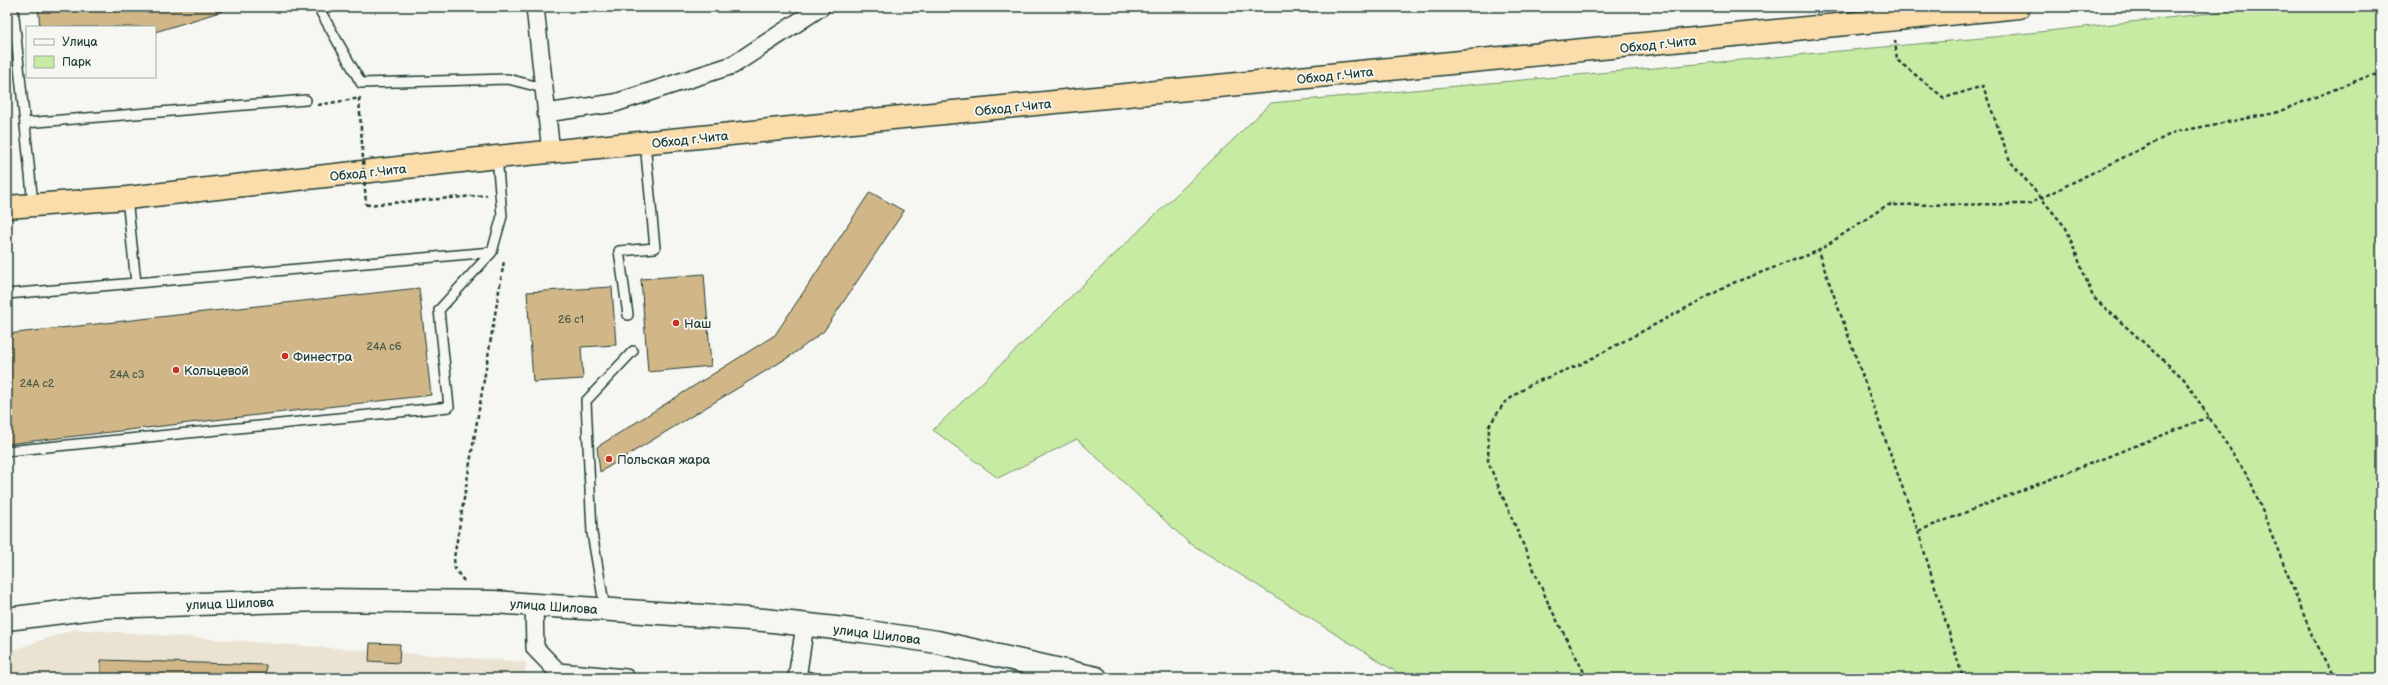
<svg xmlns="http://www.w3.org/2000/svg" width="2388" height="685" font-family="'Balsamiq Sans',sans-serif">
  <style>
    .built { fill: #ebe3d2 }
    .green { fill: #c8eba4; stroke: #74946c }
    .building { fill: #d1b788; stroke: #1f3d34 }
    .lines { fill: none; stroke-linecap: round; stroke-linejoin: round }
    .service-casing { stroke: #1f3d34; stroke-width: 12 }
    .minor-casing { stroke: #1f3d34; stroke-width: 20 }
    .secondary-casing { stroke: #1f3d34; stroke-width: 25 }
    .trunk-casing { stroke: #1f3d34; stroke-width: 25 }
    .path { stroke: #1f3d34; stroke-width: 2.5; stroke-dasharray: 4 3; stroke-linecap: butt }
    .service { stroke: #f6f6f2; stroke-width: 9 }
    .minor { stroke: #f6f6f2; stroke-width: 17 }
    .secondary { stroke: #f6f6f2; stroke-width: 22 }
    .trunk { stroke: #faddab; stroke-width: 22 }
    .path-bridge { stroke: #1f3d34; stroke-width: 2.5; stroke-dasharray: 4 3; stroke-linecap: butt }
    .poi-dot { fill: #c8321e; stroke: #f6f6f2; stroke-width: 1.5 }
    .labels { text-anchor: middle; stroke-width: 3.5; stroke-linejoin: round; paint-order: stroke }
    .number-label { font-size: 11px; fill: #4c5c49 }
    .street-label { font-size: 13px; fill: #1f3d34; stroke: #f6f6f2 }
    .poi-label { font-size: 13px; fill: #1f3d34; stroke: #f6f6f2; text-anchor: start }
  </style>
  <rect width="100%" height="100%" fill="#f6f6f2"/>
  <filter id="ink" filterUnits="userSpaceOnUse"><feTurbulence type="fractalNoise" baseFrequency=".025" numOctaves="2"/><feDisplacementMap in="SourceGraphic" scale="8" xChannelSelector="R" yChannelSelector="G"/><feConvolveMatrix kernelMatrix="1 2 1 2 8 2 1 2 1" color-interpolation-filters="sRGB"/></filter>
  <g filter="url(#ink)">
    <!-- built -->
    <path class="built" d="M75,629L526,662L524,678H7V652Z"/>
    <!-- green -->
    <path class="green" d="M2267,7H2381V678H1406L1188,542L1077,439L998,478L933,430L1271,103L1993,37Z"/>
    <!-- building -->
    <path class="building" d="M38,7H222L223,11L155,32V27H40Z
      M870,192L904,211L824,331L792,355L600,472L597,447L775,335Z
      M704,274L711,366L648,372L641,279Z
      M612,287L616,345L581,347L583,379L533,382L527,292Z
      M419,288L431,395L7,444V334Z
      M370,643L400,644L399,663L369,661Z
      M101,660L266,665V678H101Z"/>
    <g class="lines">
      <!-- service casing -->
      <g class="service-casing">
        <path id="service" d="M13,7L33,204
          M318,7L361,83L508,79L543,88
          M25,123L306,100
          M127,198L136,283L492,252
          M7,294L136,283
          M628,315L619,251L655,248L645,143
          M7,451L449,407L439,310L492,252L502,216L497,157
          M605,609L592,533L586,401L633,351
          M798,674L814,678"/>
      </g>
      <!-- minor casing -->
      <g class="minor-casing">
        <path id="minor" d="M535,7L551,152
          M546,113L615,103L733,65L821,7
          M534,604L535,648L558,672L626,678
          M797,678L805,625"/>
      </g>
      <!-- secondary casing -->
      <g class="secondary-casing">
        <path id="secondary" d="M7,619L102,607L134,606L323,600L493,602L764,620L862,631L937,642L1096,678"/>
      </g>
      <!-- trunk casing -->
      <g class="trunk-casing">
        <path id="trunk" d="M7,207L127,198L497,157L2019,7"/>
      </g>
      <!-- path -->
      <path class="path" d="M1895,40L1897,60L1944,98L1983,86L2010,161L2066,228L2093,297L2184,379L2250,480L2315,643L2335,678
        M318,105L361,98
        M366,205L487,195
        M2209,417L1918,531L1818,251L1887,205L2029,204L2175,132L2275,113L2371,75H2381
        M1918,531L1963,678
        M464,581L455,569L454,558L504,261
        M1587,678L1549,605L1488,462L1489,426L1504,403L1531,384L1581,364L1733,283L1818,251"/>
      <!-- service -->
      <use href="#service" class="service"/>
      <!-- minor -->
      <use href="#minor" class="minor"/>
      <!-- secondary -->
      <use href="#secondary" class="secondary"/>
      <!-- trunk -->
      <use href="#trunk" class="trunk"/>
      <!-- path-bridge -->
      <path class="path-bridge" d="M359,98L366,205"/>
    </g>
  </g>
  <!-- markers -->
  <g class="poi-dot">
    <circle cx="676" cy="323" r="4"/>
    <circle cx="285" cy="356" r="4"/>
    <circle cx="176" cy="370" r="4"/>
    <circle cx="609" cy="459" r="4"/>
  </g>
  <g class="labels">
    <!-- number labels -->
    <g class="number-label">
      <text x="571" y="323">26 с1</text>
      <text x="384" y="350">24А с6</text>
      <text x="127" y="378">24А с3</text>
      <text x="37" y="387">24А с2</text>
    </g>
    <!-- street labels -->
    <g class="street-label">
      <text transform="translate(1658 44) rotate(-6)" y="5">Обход г.Чита</text>
      <text transform="translate(1335 75) rotate(-6)" y="5">Обход г.Чита</text>
      <text transform="translate(1013 107) rotate(-6)" y="5">Обход г.Чита</text>
      <text transform="translate(690 139) rotate(-6)" y="5">Обход г.Чита</text>
      <text transform="translate(368 172) rotate(-6)" y="5">Обход г.Чита</text>
      <text transform="translate(230 603) rotate(-2)" y="5">улица Шилова</text>
      <text transform="translate(554 606) rotate(4)" y="5">улица Шилова</text>
      <text transform="translate(877 634) rotate(7)" y="5">улица Шилова</text>
    </g>
    <!-- poi labels -->
    <g class="poi-label">
      <text x="684" y="328">Наш</text>
      <text x="293" y="361">Финестра</text>
      <text x="184" y="375">Кольцевой</text>
      <text x="617" y="464">Польская жара</text>
    </g>
  </g>
  <!-- margin -->
  <rect width="2388" height="685" fill="none" stroke="#f6f6f2" stroke-width="24"/>
  <rect x="12" y="12" width="2364" height="661" fill="none" stroke="#1f3d34" stroke-width="1.5" filter="url(#ink)"/>
  <!-- legend -->
  <rect x="26" y="26" width="130" height="52" fill="#f6f6f2" stroke="#a0aca6"/>
  <rect x="34" y="39" width="20" height="6" fill="#f6f6f2" stroke="#a0aca6"/>
  <text x="62" y="46" font-size="12" fill="#1f3d34">Улица</text>
  <rect x="34" y="56" width="20" height="12" fill="#c8eba4" stroke="#a0aca6"/>
  <text x="62" y="66" font-size="12" fill="#1f3d34">Парк</text>
</svg>
